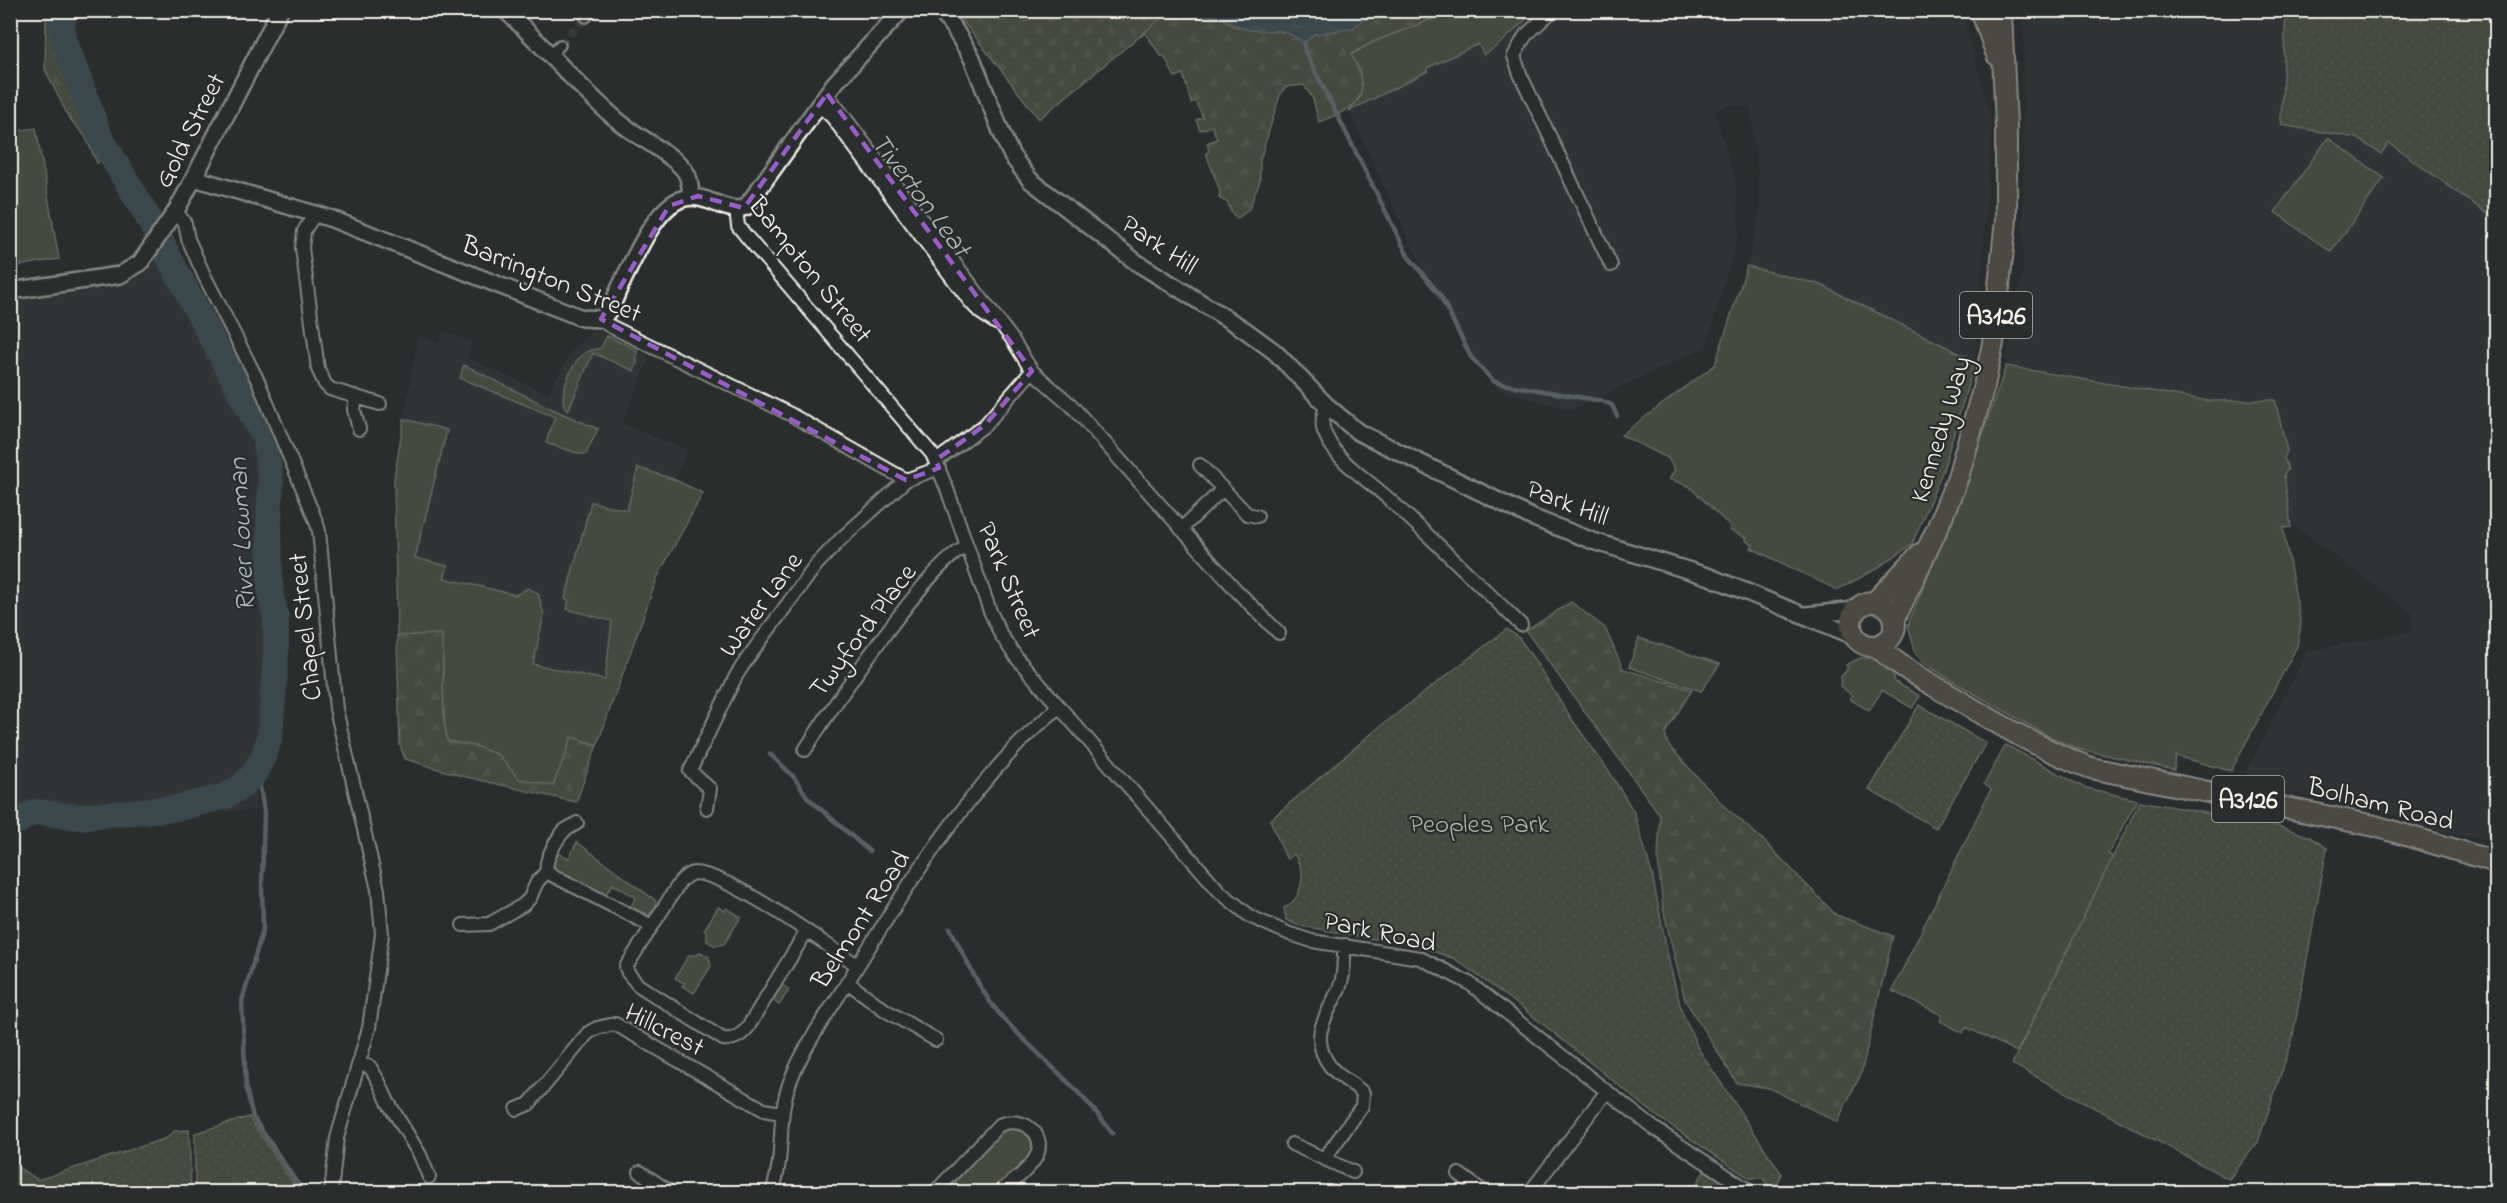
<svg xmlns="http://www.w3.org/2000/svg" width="2507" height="1203" font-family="'Indie Flower',sans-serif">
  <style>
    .built { fill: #3a3c42 }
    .grass { fill: #666d53; stroke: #adaf9e; stroke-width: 1.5 }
    .forest { fill: url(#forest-firs); stroke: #adaf9e; stroke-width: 1.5 }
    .cemetery { fill: url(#cemetery-stones); stroke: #adaf9e; stroke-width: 1.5 }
    .park { fill: url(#park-dots); stroke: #adaf9e; stroke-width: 1.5 }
    .water { fill: url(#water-ripples); stroke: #909ea2; stroke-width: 1.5 }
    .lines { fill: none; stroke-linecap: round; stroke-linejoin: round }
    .stream { stroke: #909ea2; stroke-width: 4.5 }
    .river { stroke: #4e6773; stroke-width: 26 }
    .pedestrian-tunnel { stroke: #484a4a; stroke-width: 9; stroke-dasharray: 9 4.5; stroke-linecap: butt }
    .pedestrian-casing { stroke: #f4f1e8; stroke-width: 14 }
    .minor-casing { stroke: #f4f1e8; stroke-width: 16 }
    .tertiary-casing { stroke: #f4f1e8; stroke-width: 20 }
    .primary-casing { stroke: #f4f1e8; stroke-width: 24 }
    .pedestrian { stroke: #2a2d2e; stroke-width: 9 }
    .minor { stroke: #2a2d2e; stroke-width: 12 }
    .tertiary { stroke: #2a2d2e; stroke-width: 15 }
    .primary { stroke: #736b5a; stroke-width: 20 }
    .marked { fill: none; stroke: #995dc9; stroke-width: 4.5; stroke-dasharray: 12 8; stroke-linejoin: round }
    .labels { text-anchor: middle; stroke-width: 4.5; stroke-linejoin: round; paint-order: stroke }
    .shield { fill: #2a2d2e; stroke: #b7b6b0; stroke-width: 1.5 }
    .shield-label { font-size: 26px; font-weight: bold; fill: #f4f1e8 }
    .street-label { font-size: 27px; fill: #f4f1e8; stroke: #2a2d2e }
    .park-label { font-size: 27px; fill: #b4b6a5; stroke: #2a2d2e }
    .water-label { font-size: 28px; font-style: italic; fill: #b2bab9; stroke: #2a2d2e }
  </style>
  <defs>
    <pattern id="forest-firs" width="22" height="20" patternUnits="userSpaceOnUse" patternTransform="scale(1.5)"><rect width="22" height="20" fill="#666d53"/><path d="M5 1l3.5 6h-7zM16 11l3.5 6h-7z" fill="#7c826c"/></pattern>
    <pattern id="cemetery-stones" width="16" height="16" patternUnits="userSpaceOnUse" patternTransform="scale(1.5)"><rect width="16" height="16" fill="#666d53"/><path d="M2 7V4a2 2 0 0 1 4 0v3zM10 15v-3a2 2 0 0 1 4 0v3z" fill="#7c826c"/></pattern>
    <pattern id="park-dots" width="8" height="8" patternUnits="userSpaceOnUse" patternTransform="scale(1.5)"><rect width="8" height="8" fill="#666d53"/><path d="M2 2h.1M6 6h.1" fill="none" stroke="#7c826c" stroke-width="1.8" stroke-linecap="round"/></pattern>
    <pattern id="water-ripples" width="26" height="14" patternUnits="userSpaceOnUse" patternTransform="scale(1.5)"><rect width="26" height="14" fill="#4e6773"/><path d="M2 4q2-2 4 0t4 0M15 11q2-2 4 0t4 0" fill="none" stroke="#687d87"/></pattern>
  </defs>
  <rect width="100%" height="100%" fill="#2a2d2e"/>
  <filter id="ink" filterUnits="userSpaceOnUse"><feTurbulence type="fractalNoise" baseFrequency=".0167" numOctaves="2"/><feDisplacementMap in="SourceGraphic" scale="12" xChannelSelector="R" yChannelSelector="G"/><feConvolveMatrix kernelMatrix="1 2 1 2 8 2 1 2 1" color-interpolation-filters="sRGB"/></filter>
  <g filter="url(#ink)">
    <!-- built -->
    <path class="built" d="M1535,11H1962L1992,122L1975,361L1821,285L1747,266L1761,207L1751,107L1730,105L1714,111L1736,183L1739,232L1706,347L1571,410L1499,390L1471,360L1436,297L1349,111L1428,72L1427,68L1478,44L1485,55L1502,42Z
      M2024,11H2496V841L2443,832L2359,804L2262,789L2244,776L2307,651L2413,631L2412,613L2291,523L2284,474L2288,469L2275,400L2209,401L2006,366L2023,270Z
      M178,252L276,469L273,666L267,727L261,753L250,772L255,782L256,810L84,819L48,818L27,823L11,831L10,286L41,276Z
      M594,330L650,357L622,424L688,450L674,479L703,493L657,578L576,802L462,776L405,759L400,745L394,478L418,336L440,342L442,331L472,342L467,358L548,394L571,352Z"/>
    <!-- grass -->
    <path class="grass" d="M1452,11H1535L1502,42L1484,55L1478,44L1427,68L1428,71L1349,111L1360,97V70L1350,55L1373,42Z
      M36,128L59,259L11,267V132Z
      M2328,138L2384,178L2331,252L2275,212Z
      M1747,266L1821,285L1975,361L1943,470L1912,544L1873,571L1837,590L1751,548L1753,545L1746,541L1747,538L1729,530L1730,526L1689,486L1669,479L1675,470L1668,458L1621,435L1715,365Z
      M607,336L637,350V363L634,371L593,353L568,411C555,400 572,363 583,354C588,350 595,350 601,348Z
      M464,365L552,409L598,429L586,454H580L546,443L555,417L460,378Z
      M2006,366L2209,401L2275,400L2287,451L2284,458L2288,469L2284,474L2291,527L2283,528L2301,625L2297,646L2231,771L2176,756L2174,770L2079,749L2048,736L1949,679L1924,663L1916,654L1908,625L1971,469Z
      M404,419L447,430L415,558L448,566L444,578L516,595L528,588L538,593L544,615L533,664L605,680L612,621L567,609L569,600L565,599L591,502L627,510L638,468L673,479L703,493L657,578L597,745L572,737L553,786L519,779L478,747L447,741L444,720L442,635L397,636L394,478Z
      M1639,638L1720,664L1701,691L1629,667Z
      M1860,658C1876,657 1893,664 1895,682L1920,696L1912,708L1882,690L1869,711L1850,699L1852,695L1840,686L1841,677L1848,668L1846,665Z
      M2006,745L2083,787L2137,800L2108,854L2113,857L2017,1052L1966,1027L1963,1033L1940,1021L1942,1015L1892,991L1991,789L1984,784Z
      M577,842L656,901V909L649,914L632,910L631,906L636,897L613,884L606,894L601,896L558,873L553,864L555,856L560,854L569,858Z
      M718,907L725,911L727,908L741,917L724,944L715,946L707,941V932L704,930Z
      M700,952L709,957L711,966L694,993L682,986L684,983L675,978L689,955H697Z
      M781,984L789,990L779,1005L771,999Z
      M1015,1127C1049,1144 1029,1160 1008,1177C1003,1181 996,1189 990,1192C981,1196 954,1192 943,1192L1000,1130Z"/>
    <!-- forest -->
    <path class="forest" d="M46,11H62L88,91L113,148L97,163L85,136L69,118L45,69Z
      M1126,11H1185L1222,18L1234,26L1252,30L1266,29L1293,34H1315L1353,28L1362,20L1402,11H1452L1373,42L1351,54C1373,98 1360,106 1319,122L1313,99L1304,85L1285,87L1280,95L1260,160V181L1249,209L1237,219L1231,212L1228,203L1219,198L1220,191L1206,153L1209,152L1207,143L1217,139L1212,126L1200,130L1196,120L1203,117L1195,101L1191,103L1183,74L1175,77L1164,56H1161L1145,33L1140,37Z
      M1571,602L1605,628L1623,669L1692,690L1665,733L1668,745L1724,806L1763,840L1836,915L1893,936L1861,1074L1837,1122L1769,1088L1737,1083L1685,1000L1663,908L1658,859L1660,815L1526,631Z
      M442,634L444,720L447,741L478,747L498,755L519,779L553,786L572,737L597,745L576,802L462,776L405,759L400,745L397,636Z"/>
    <!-- cemetery -->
    <path class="cemetery" d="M955,11H1170L1039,119Z"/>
    <!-- park -->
    <path class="park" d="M2286,11H2496V220L2389,143L2381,154L2357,138L2282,125L2281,120Z
      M1507,629L1519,638L1535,661L1571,718L1612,776L1634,812L1652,874L1670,966L1682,1012L1699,1050L1781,1173L1778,1182L1770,1190L1763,1178H1749L1658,1117L1529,1013L1455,959L1410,943L1367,938L1297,925L1286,920L1284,908C1296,904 1303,886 1302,874C1302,867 1297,860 1294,854L1288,859L1286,858L1270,820L1378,728Z
      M1919,705L1986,743L1936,828L1869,790Z
      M2140,801L2278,826L2308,836L2327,848L2292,1041L2258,1142L2229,1179L2012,1064Z
      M249,1117L299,1192H195V1133Z
      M189,1130L191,1192H11V1163L38,1180L167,1138L174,1131Z
      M1705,1170L1737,1192H1691Z"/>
    <!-- water -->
    <path class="water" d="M1185,11H1402L1363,20L1353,28L1315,34L1304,43C1284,27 1275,32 1252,30C1239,29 1232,21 1221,18C1210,13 1196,16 1185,11Z"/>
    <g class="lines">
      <!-- stream -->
      <path class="stream" d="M1304,43L1305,51L1408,256L1440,295L1471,357L1493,381L1502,384L1602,401L1612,405L1617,416
        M770,754L793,776L808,798L869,851
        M254,774L259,780L264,812L262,883L263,929L242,1001L246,1088L253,1117L303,1192
        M950,928C966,959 980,993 1004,1019C1040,1058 1082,1090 1112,1133"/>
      <!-- river -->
      <path class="river" d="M10,825L35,812L78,817L178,808L226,796L242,786L254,774L264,755L270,736L276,654V617L271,597L270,578L269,521L271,482L265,439L145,212L100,137L63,37L62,10"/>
      <!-- pedestrian-tunnel -->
      <path class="pedestrian-tunnel" d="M560,45L586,17"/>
      <!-- pedestrian casing -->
      <g class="pedestrian-casing">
        <path id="pedestrian" d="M586,17L593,10
          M549,56L560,45"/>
      </g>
      <!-- minor casing -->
      <g class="minor-casing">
        <path id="minor" d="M1553,10L1525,36L1514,56L1520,74L1611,265
          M827,94L1012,339L1032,371L1071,405L1236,590L1279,633
          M819,105L832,117L971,303L981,313L996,323
          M736,209L738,226L746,236L932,454L947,489L990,611L1001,635L1016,657L1220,892L1251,917L1290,934L1312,941L1420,958L1469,983L1655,1129L1751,1192
          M176,211L185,223L188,239L204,275L258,381L316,521L319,531L336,709L378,890L382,934L369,1028L337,1138L331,1192
          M315,214L304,231L302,248L318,369L325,384L330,389L380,404
          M601,319L608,325L790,414L906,480
          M356,398L354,410L359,429
          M1326,405C1323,417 1320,425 1326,436C1338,463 1370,481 1391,501C1435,541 1478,583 1521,625
          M936,461L985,425L1032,371
          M1200,465L1247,514L1257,516
          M1181,529L1223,489
          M805,750C827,715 934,555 966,548
          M707,808L710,789L690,771L736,676L747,659L817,564L842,538L906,480L939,468
          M547,871L552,875L652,926
          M463,925L489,924L523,905L530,898L537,882L547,871C544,860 557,839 564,831C568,828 573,826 577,823
          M806,932L748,1027C741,1036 734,1040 723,1039L638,985L628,973L626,967L680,882C684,878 689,873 695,873C732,875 823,943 857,965
          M847,982L885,1010L936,1040
          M359,1063L370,1067L379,1082L388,1102L420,1155L429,1177
          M517,1109L529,1104L588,1033L597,1028L615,1024L764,1110L781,1113
          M1292,1144L1353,1172
          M1325,1158L1362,1106L1363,1093C1353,1083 1339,1078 1330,1066C1306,1034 1331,1012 1341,983C1345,971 1343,957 1345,945
          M640,1172L670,1192
          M1459,1174L1484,1192
          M772,1192C786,1153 776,1118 790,1082C802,1049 828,1013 847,983C896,903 947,821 1012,751C1026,735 1043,722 1058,707
          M935,1192L999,1125C1021,1115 1048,1133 1036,1157C1028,1171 1012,1182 999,1192
          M1530,1192L1607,1091"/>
      </g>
      <!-- tertiary casing -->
      <g class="tertiary-casing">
        <path id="tertiary" d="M505,10C544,46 577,86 617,120C635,136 671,153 684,170C690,177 690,187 691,196
          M940,10L955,30L972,58L1004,139L1012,156L1030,180L1136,262L1245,330L1275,352L1326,405L1358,432L1531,517L1593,541L1710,577L1854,636
          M194,178L332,219L582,318L601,319C610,312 614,301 618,291C631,266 652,212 679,200C705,189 725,216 746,207L834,84L902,10
          M10,291L120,275L140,263L176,211L194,178L280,10
          M1806,615L1856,610"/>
      </g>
      <!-- primary casing -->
      <g class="primary-casing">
        <path id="primary" d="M1981,10L1997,55
          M1851 624a22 22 0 1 1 44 0a22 22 0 1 1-44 0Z
          M1875,602L1920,554
          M1895,618L1937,529L1958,477L1984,386L1993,343L2006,220V126L2001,10
          M1876,646C1900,667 1926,681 1953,697C1998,724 2042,750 2091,768L2375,826L2496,862"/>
      </g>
      <!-- pedestrian -->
      <use href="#pedestrian" class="pedestrian"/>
      <!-- minor -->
      <use href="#minor" class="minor"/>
      <!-- tertiary -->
      <use href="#tertiary" class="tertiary"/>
      <!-- primary -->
      <use href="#primary" class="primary"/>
    </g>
  </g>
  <!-- marked area -->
  <path d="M0 0H2507V1203H0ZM827,94L1032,371L985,425L936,460L939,468L906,480L601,319L669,206L698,196L744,208Z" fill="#2a2d2e" fill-opacity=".55" fill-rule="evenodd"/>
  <path class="marked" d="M827,94L1032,371L985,425L936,460L939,468L906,480L601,319L669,206L698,196L744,208Z"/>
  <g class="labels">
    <!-- shield labels -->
    <g class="shield">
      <rect x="1960" y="292" width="72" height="46" rx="4.5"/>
      <rect x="2212" y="776" width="72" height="46" rx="4.5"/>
    </g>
    <g class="shield-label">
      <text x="1996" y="324">A3126</text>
      <text x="2248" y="808">A3126</text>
    </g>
    <!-- street labels -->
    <g class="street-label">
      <text transform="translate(189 130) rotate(-63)" y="9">Gold Street</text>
      <text transform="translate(1160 244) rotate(34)" y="9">Park Hill</text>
      <text transform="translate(811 269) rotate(51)" y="9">Bampton Street</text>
      <text transform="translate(552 278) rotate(22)" y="9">Barrington Street</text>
      <text transform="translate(1940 429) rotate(-73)" y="9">Kennedy Way</text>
      <text transform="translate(1568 502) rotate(21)" y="9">Park Hill</text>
      <text transform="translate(1010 580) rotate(67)" y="9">Park Street</text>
      <text transform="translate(760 604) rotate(-54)" y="9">Water Lane</text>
      <text transform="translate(304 627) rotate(-96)" y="9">Chapel Street</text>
      <text transform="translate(862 630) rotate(-53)" y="9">Twyford Place</text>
      <text transform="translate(2381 803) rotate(14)" y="9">Bolham Road</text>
      <text transform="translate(860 919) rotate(-57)" y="9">Belmont Road</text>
      <text transform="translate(1380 931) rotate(12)" y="9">Park Road</text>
      <text transform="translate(665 1029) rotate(27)" y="9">Hillcrest</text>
    </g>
    <!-- park labels -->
    <g class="park-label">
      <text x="1479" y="832">Peoples Park</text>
    </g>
    <!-- water labels -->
    <g class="water-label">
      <text transform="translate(922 194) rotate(53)" y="10">Tiverton Leat</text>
      <text transform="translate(240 535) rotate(-93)" y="10">River Lowman</text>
    </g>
  </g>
  <!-- margin -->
  <rect width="2507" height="1203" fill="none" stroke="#2a2d2e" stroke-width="36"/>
  <rect x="18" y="18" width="2471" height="1167" fill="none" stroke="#f4f1e8" stroke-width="2" filter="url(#ink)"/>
</svg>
